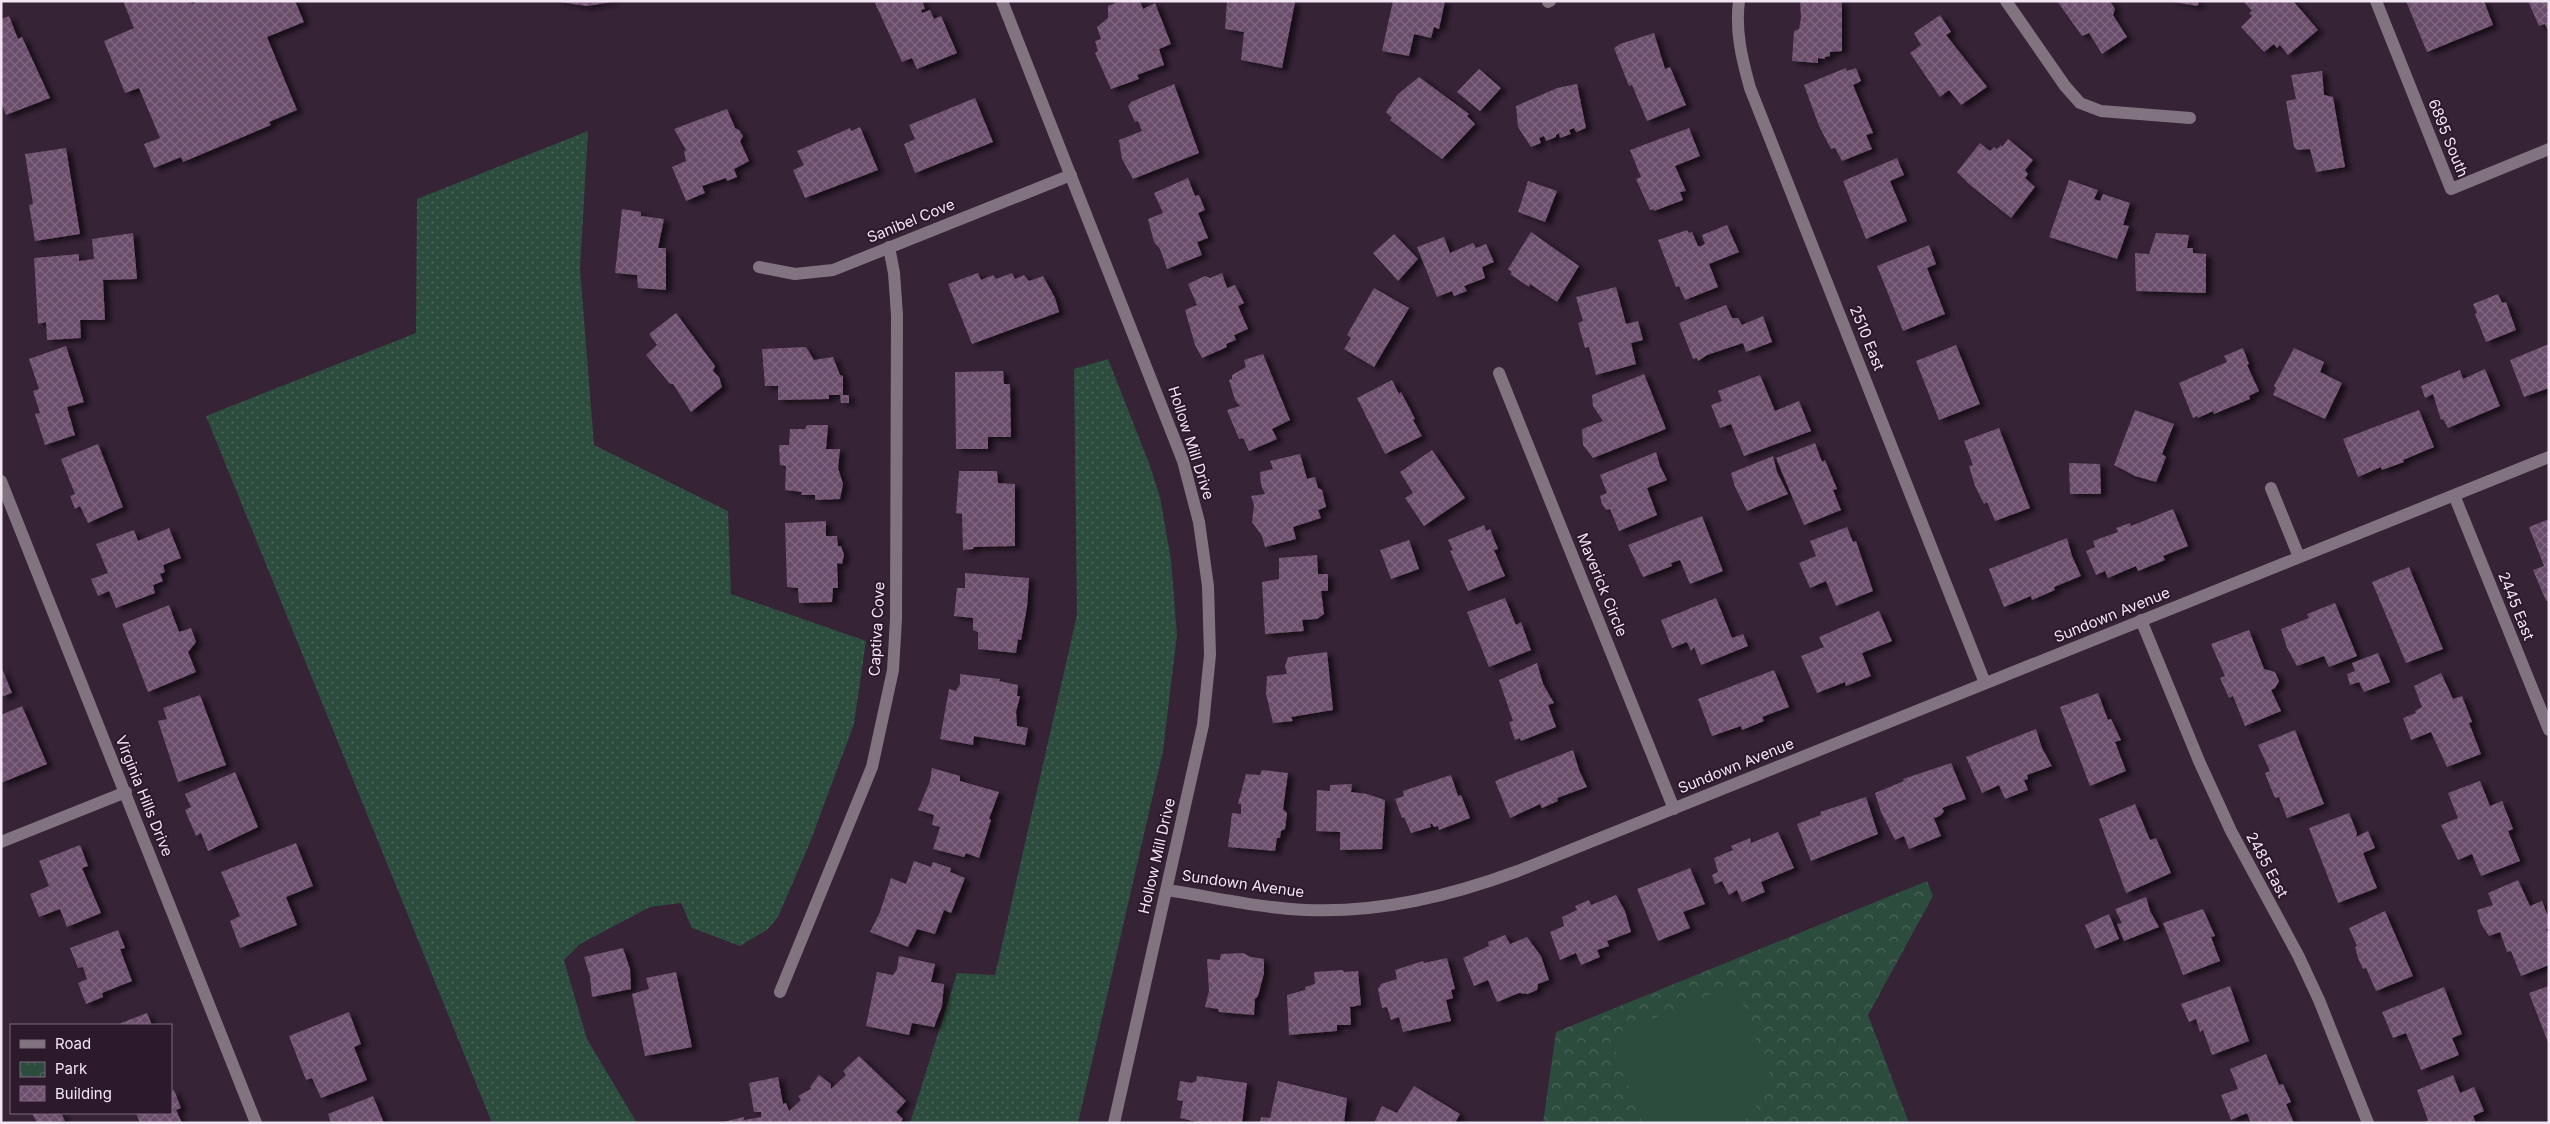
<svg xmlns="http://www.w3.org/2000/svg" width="2550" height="1124" font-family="Inter,sans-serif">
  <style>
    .grass { fill: url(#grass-dots) }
    .park { fill: url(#park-crowns) }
    .pitch { fill: #2c4c3d }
    .building { fill: url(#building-cross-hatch); filter: url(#shadow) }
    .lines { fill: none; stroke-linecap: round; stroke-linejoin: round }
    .minor { stroke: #827381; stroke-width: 12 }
    .labels { text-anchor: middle; stroke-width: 4; stroke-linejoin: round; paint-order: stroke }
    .street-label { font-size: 15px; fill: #f3e6f3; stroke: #2c192c }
  </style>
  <defs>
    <pattern id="grass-dots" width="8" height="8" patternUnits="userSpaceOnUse" patternTransform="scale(1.25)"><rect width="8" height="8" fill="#2c4c3d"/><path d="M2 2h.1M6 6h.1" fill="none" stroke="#4b665a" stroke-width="1.8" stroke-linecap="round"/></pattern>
    <pattern id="park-crowns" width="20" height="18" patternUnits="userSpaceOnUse" patternTransform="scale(1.25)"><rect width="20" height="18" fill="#2c4c3d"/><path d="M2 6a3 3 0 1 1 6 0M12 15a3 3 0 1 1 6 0" fill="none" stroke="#4b665a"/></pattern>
    <pattern id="building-cross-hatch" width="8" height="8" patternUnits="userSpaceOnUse" patternTransform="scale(1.25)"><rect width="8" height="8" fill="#6b4d6b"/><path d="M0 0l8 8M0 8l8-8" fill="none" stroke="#816781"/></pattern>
    <filter id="shadow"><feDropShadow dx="5.5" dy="3" stdDeviation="2.5" flood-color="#0009"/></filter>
  </defs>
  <rect width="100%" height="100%" fill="#362336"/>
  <!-- grass -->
  <path class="grass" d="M588,131L580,269L594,445L728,511L731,594L866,641L854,724L809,845L778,917L768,929L740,946L692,928L681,903L650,907L580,944L564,960L587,1039L637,1123H492L206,416L416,333L417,199Z
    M1108,359L1149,463L1160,497L1171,560L1177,635L1163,751L1078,1123H910L957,973L995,975L1077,615L1074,369Z"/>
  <!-- park -->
  <path class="park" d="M1927,881L1933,896L1868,1015L1909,1123H1543L1556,1032Z"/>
  <!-- pitch -->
  <path class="pitch" d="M1735,984L1774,1085L1742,1123H1643L1612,1043L1616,1034Z"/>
  <!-- building -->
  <path class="building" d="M123,1H191L192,4L199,1H295L304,22L267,37L297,110L269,122L271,125L183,162L181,157L154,168L144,144L160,138L139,88L125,93L104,41L134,28Z
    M553,1H612V2L587,6Z
    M879,1H922L925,9L921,10L922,13L930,10L934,19L941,16L957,53L917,69L912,58L902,62L875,3Z
    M1120,1H1140L1143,9L1155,3L1171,44L1159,49L1164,65L1137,75L1139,79L1111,89L1095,53L1098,51L1095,41L1101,39L1097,27L1108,18V6Z
    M1227,1L1295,2L1282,68L1241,60L1244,32L1225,29Z
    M1393,1H1445L1439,29L1434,27L1431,38L1414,34L1409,56L1382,51Z
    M1800,1H1842V51L1830,52V56L1825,57V59L1818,58V63L1792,61L1794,31L1799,29L1801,18Z
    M2057,1H2110L2115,9L2113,15L2127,37L2102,54L2089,33L2082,36Z
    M2167,1H2199L2198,6Z
    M2243,1H2293L2318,30L2288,55L2280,45L2277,48L2274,44L2264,52L2241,27L2252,16L2249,13L2252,11Z
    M2406,1H2484L2493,25L2427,52Z
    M2528,1H2549V32L2545,24L2539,26Z
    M1940,15L1951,32L1946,35L1987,87L1961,105L1949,90L1940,97L1910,53L1921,45L1914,33Z
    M9,16L18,39L22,37L50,98L6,115L1,102V19Z
    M1654,33L1665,69L1670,67L1686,105L1647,121L1632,85L1629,86L1614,48L1620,44Z
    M1846,68L1847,71L1856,68L1861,81L1853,85L1873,133L1866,135L1872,149L1842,161L1835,148L1831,149L1819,126L1804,85Z
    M1479,69L1501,88L1480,111L1457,92Z
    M2322,71L2324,95L2333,97L2345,167L2316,172L2310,149L2297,150L2294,147L2286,101L2296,99L2291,75Z
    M1419,77L1469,114L1467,116L1475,124L1442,159L1390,120L1392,118L1386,112L1398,94Z
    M1174,84L1199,153L1133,179L1122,159L1119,140L1142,131L1138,121L1135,122L1128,106L1131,102Z
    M1577,84L1586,128L1576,132L1574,128L1569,130L1571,134L1560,138L1559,133L1556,135V137L1546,141L1544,136L1539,138L1541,143L1531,147L1518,127L1516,106L1557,88Z
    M975,98L993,142L915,173L904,144L915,139L909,125Z
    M727,109L735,128L739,130L743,136L740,141L749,161L734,169L737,177L727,181L726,178L702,186L705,193L686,201L672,167L686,161L684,152L686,150L674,129Z
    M860,127L878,170L805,198L793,170L804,165L797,151L850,128L851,131Z
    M1689,128L1700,156L1675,166L1686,191L1680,192L1683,200L1654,211L1653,209L1650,210L1636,179L1641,177L1630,150Z
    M2008,139L2033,160L2025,170L2028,174L2025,178L2035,187L2011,218L1969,184L1957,172L1980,143L1990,151L1994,147L1997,149L2001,145L2002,147Z
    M66,148L80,234L35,241L29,205L33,204L25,154Z
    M1897,158L1904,175L1890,181L1907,221L1866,239L1843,181Z
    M1188,178L1195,196L1199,195L1205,210L1198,213L1208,238L1197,242L1202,255L1167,269L1160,249L1154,242L1148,219L1163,213L1154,193Z
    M2069,180L2098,190L2094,199L2100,201L2103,194L2130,203L2123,225L2129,226L2117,259L2049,237Z
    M1528,181L1557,191L1545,222L1518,212Z
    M622,209L641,212V216L664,219L658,248H666V290L638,288L637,275L615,273Z
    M1727,225L1739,252L1709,264L1718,287L1685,300L1679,286L1676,287L1658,240L1687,230L1689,233L1692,232L1698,246H1701L1705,244L1702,235Z
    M1531,232L1579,266L1557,302L1530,284L1529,287L1510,274L1512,272L1508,269Z
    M133,233L137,279L103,280L105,320H80L81,338L47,340L46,322L38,324L34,258L79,254V261L94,259L92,239Z
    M2156,233L2189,235L2187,248H2193V253L2206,254V293L2136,291L2135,253L2149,254Z
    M1394,234L1418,259L1398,281L1373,253Z
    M1444,237L1450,253L1473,243L1476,248L1486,244L1494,262L1482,267L1485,278L1464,286L1467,291L1454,296L1452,291L1437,297L1417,247Z
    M1929,245L1936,264L1927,268L1945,314L1903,331L1877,266Z
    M978,273L981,280L993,275L996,279L1012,273L1015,279L1024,275L1029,281L1043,276L1055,298L1059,312L972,344L948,284Z
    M1222,273L1227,288L1235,285L1244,303L1238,306L1248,329L1234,335L1236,340L1226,344L1227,347L1202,358L1195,345L1185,310L1197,305L1188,284L1205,276L1210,278Z
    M1616,287L1626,324L1638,321L1643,340L1631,343L1636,364L1596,375L1589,347L1585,348L1578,323L1583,321L1576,297Z
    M1374,288L1409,308L1374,367L1344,349L1351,338L1347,335Z
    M2498,294L2502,303L2506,302L2516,330L2486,342L2475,314L2477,313L2473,304Z
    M1726,305L1732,318H1738L1742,325L1763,316L1772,342L1746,352L1743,343L1707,355L1698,361L1697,358L1693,359L1679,323Z
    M676,313L715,366L713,371L719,377L722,387L691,412L673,384H670L646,355L657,345L649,334Z
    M2549,344V388L2524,397L2510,360Z
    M1956,345L1980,404L1939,420L1916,361Z
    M66,346L84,402L67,407L75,435L45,445L35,414L40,413L33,391L39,389L29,359Z
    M806,347L814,360L833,357L840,375L843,376V395H849V403H841L840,395H829V399L778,400V386H765L762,349Z
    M2243,348L2249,364L2247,365L2259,391L2249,396L2250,399L2214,414L2213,411L2198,418L2197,416L2193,418L2179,383L2227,362L2224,356Z
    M2294,348L2324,362L2320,372L2342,383L2325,419L2273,395L2276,388L2274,386Z
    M1263,354L1290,420L1272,429L1277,439L1249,451L1243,438L1239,439L1227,410L1240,406L1235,400L1229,380L1232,379V375L1246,367L1244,360Z
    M2485,369L2500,406L2448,428L2443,419L2441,420L2433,394L2425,398L2421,386L2460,370L2463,379Z
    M1003,371L1004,384H1010L1011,437H988V449H956L955,372Z
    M1644,374L1666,429L1593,458L1583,445L1582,429L1603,421L1593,406L1592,395Z
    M1760,375L1775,411L1799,401L1811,431L1744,456L1731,424L1720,428L1711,405L1722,401L1718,391Z
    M1392,380L1399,394L1401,392L1415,419L1413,420L1422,436L1385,454L1357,398Z
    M2135,410L2174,424L2162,454L2166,457L2156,482L2135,476L2114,465Z
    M2419,410L2434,447L2403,460L2404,462L2382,470L2381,467L2358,477L2343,439Z
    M807,425H828L826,449H840L838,468L843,484L840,499L815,500V495H801L802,492L785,490L786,466L780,465L779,445H789L790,429H805Z
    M1999,428L2030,508L1995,521L1987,502L1984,504L1975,486L1969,466L1973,465L1964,441Z
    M1815,443L1822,462L1825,460L1837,489L1833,490L1841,510L1804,525L1776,458Z
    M98,444L123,507L88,523L80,506L75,509L70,496L75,494L61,459Z
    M1432,450L1465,498L1424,526L1405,498L1413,493L1400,472Z
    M1656,452L1660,466L1667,480L1647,488L1657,515L1619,531L1610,509L1606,510L1602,504L1600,496L1607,493L1600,475Z
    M1300,454L1307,479L1315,477L1318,488L1322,490L1326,507L1318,510L1321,518L1293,527L1296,539L1265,547L1262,536L1252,522L1254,505L1251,496L1265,494L1261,485L1260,472L1273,469L1270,461Z
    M1773,456L1777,472L1788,494L1747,511L1735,487L1731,473Z
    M2069,463L2100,464L2101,494H2070Z
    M959,471H997L998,483L1015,484V546L974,547L973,549L963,550L962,514L956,513Z
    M2173,509L2188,546L2163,556L2165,560L2138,571L2136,566L2108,578L2105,571L2096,575L2086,551L2095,547L2093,541L2118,532L2116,528L2130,523L2131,526Z
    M1702,516L1723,571L1690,584L1680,560L1671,563L1672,566L1643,577L1628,545Z
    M2549,519V600L2546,601L2533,570L2544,566L2529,527Z
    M826,521V536H837L838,546H841L844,555L842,564L837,563L838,588H833L832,602L799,603L798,588L787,587L785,523Z
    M1484,525L1486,531L1490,529L1498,549L1494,550L1505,576L1468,591L1450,551L1453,550L1448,540Z
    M1847,527L1853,542L1856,541L1873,591L1836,606L1826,581L1810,588L1799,563L1816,556L1810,541Z
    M169,528L181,558L163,565L165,572L160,574L163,581L153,585L155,593L116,608L109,591L98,596L91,579L108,573L96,544L134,530L138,541Z
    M2067,538L2072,556L2081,576L2054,587L2055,590L2032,600L2031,596L2004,607L1989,569Z
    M1409,540L1419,569L1391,579L1380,550Z
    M1317,555L1318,574H1328V591H1321L1324,614L1317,619L1302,620L1304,631L1265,634L1262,582L1279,579V558Z
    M2409,567L2443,649L2406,663L2372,582Z
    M965,573L1029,578L1027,607L1021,640L1018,639L1016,653L978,649V632L973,630V618L954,616L957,588H965Z
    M1505,598L1516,625L1521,622L1531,650L1489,667L1467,612Z
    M1716,598L1732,638L1743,634L1748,646L1701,665L1694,647L1691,651L1687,642L1672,648L1661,620Z
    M2335,603L2357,656L2329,667L2324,656L2297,666L2287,648L2281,629L2309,618L2307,614Z
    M169,605L179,632L191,628L196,642L188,652L196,672L148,692L122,624Z
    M1879,611L1892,641L1862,653L1871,676L1846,686L1845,682L1817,693L1801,656L1824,647L1819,637Z
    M2249,630L2264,669L2275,672L2279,681L2275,688L2271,690L2281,711L2245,726L2233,696L2229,698L2220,678L2225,676L2211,644Z
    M1327,652L1333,710L1291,717L1293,721L1273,723L1266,694L1267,676L1287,674L1285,666L1288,657Z
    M2378,653L2390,682L2364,692L2359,682L2350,685L2347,674L2355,671L2352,663Z
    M1537,663L1543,684L1554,703L1548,705L1556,727L1521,741L1520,738L1515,740L1509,722L1513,721L1499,680Z
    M1,666L12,693L1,697Z
    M1774,670L1789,707L1762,717L1764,721L1742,730L1741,726L1712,736L1698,699Z
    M2441,673L2453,699L2462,696L2472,722L2469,723L2481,754L2447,767L2431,732L2411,740L2403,718L2416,713L2415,711L2422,707L2414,686Z
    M960,674L1000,679L999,681L1018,685L1017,696H1020L1016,712L1017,726L1028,728L1025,745L974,736L973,745L940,739L949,689L956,691L960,684Z
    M2098,693L2108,720L2111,719L2121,740L2115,742L2126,771L2090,786L2060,707Z
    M200,695L226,765L178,782L158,721L167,719L163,708Z
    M22,706L47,764L1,783V715Z
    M2036,729L2042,748L2052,766L2027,775L2028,779L2024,780L2028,790L2005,799L1999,785L1982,793L1966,757Z
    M2295,730L2324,804L2287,818L2279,797L2275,798L2270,786L2265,773L2270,771L2258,745Z
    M1573,750L1579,770L1587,787L1557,798L1558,801L1542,808L1540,804L1510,818L1495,781Z
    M1951,763L1966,799L1942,808L1944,811L1941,815L1935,818L1933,816L1941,836L1909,849L1904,836L1895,840L1881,812L1875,793L1904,781L1903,779Z
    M932,768L960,776V781L999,792L989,819L991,820L979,858L966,853L964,857L933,849L940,827L932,825L934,815L918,810L930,781Z
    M1262,770L1288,773L1283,809L1287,813L1285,829L1281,831L1280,838H1277L1275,851L1228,847L1232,813L1241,814V804H1238L1246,774L1260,775Z
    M235,772L258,827L208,851L201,833L196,836L185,810L191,807L185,794Z
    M1451,775L1458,796L1461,795L1470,818L1439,830L1438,826L1434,827L1432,824H1430L1431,827L1411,833L1404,817L1402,818L1395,799L1404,796L1403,791Z
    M2480,781L2490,806L2502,801L2513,829L2508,831L2520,861L2481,876L2472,854L2458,860L2441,825L2458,818L2448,793Z
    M1352,784L1351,792L1367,794L1385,800L1382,849L1340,850V832L1316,831L1317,790L1330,791V785Z
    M1866,797L1878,834L1811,861L1797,824L1821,815L1820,812Z
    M2135,804L2150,840L2156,838L2171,873L2126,893L2099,819Z
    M2349,813L2357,833L2356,837L2368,831L2375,848L2363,853L2377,888L2338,903L2309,828Z
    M1778,832L1794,868L1761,882L1765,892L1742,902L1737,890L1729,895L1722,881L1715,884L1712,875L1718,872L1714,858L1733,850L1731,846L1750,838L1751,843Z
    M296,843L313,886L286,897L297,925L240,948L230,921L240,916L221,872Z
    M80,845L88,866L82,868L101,913L67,927L60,909L39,917L30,894L49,886L39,861Z
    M914,861L931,867L933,862L951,868L950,872L965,878L951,913L944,910L935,934L917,929L908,947L870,932L880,912L891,878L906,884Z
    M1690,868L1705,904L1683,912L1690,928L1658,941L1637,889Z
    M2518,880L2530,906L2542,901L2549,919V928L2546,929L2549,936V965L2521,976L2511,951L2507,952L2500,932L2489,936L2481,924L2477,910L2493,905L2488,893Z
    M1616,895L1625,911L1631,932L1607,941L1609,946L1597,950L1600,957L1581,965L1576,953L1560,960L1550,932L1564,926L1562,917L1577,910L1575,906L1589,900L1591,905Z
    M2146,897L2150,911L2159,927L2124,941L2117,924L2122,923L2115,909Z
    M2203,909L2215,936L2211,937L2220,961L2183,975L2163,923Z
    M2385,911L2413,976L2376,991L2366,968L2363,969L2358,958L2355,947L2357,946L2349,928Z
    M2109,914L2119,939L2095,949L2085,925Z
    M118,930L125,948L120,949L132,981L102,993L103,997L86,1004L78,983L87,979L83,967L78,968L70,948Z
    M1505,935L1510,944L1527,937L1541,956L1549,980L1538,984L1537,990L1528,994L1519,993L1497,1002L1488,980L1474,986L1463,958L1489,946L1488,942Z
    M623,948L630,969L631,989L592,997L590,976L584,957Z
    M1243,953L1251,957L1264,959V973L1258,996L1255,999L1254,1015L1219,1012L1218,1009L1205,1007L1209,991L1207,959L1220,960L1221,954Z
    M899,956L935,964L931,982L944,984L942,1006L934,1027L912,1023L909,1035L866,1026L877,972L893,975L897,969Z
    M1447,958L1455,989L1451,990L1453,998L1446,1000L1451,1021L1403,1032L1399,1017L1391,1020L1387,1007L1382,1008L1378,989L1381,984L1397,979L1395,970L1423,961L1424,963Z
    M1343,970L1344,972L1358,971L1361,1005L1350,1007L1351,1025H1337V1031L1289,1035L1287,995L1305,990V987L1315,984L1314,972Z
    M676,972L692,1047L645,1056L632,994L649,989L646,978Z
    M2230,986L2249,1041L2212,1055L2203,1030L2200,1032L2196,1019L2189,1022L2181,1004Z
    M2549,986V1045L2529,993Z
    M2444,987L2462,1034L2452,1038L2459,1055L2421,1070L2406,1033L2393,1038L2382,1012Z
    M349,1012L361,1044L354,1047L367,1080L321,1098L312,1078L306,1080L289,1036Z
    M147,1013L152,1025H116Z
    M2266,1054L2279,1085L2283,1084L2291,1102L2286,1104L2294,1123H2251L2247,1113L2231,1120L2221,1095L2238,1089L2230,1069Z
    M859,1056L906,1101L896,1112L903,1119L900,1123H719L744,1117V1120L761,1117V1112H754L749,1083L778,1077L783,1104L786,1103L789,1111L801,1100L798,1096L811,1089L810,1087L819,1075L831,1084V1089L846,1075L843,1071Z
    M2453,1075L2460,1093L2474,1087L2484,1111L2473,1116L2476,1123H2423L2428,1120L2417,1090Z
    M1197,1076L1247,1083L1242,1123H1201L1180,1118L1183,1101L1177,1100L1180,1081L1192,1083L1196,1081Z
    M1278,1081L1347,1098L1344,1123H1260L1261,1117L1270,1118Z
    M1414,1086L1460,1114L1455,1123H1374L1382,1106L1397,1113Z
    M174,1090L181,1108L176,1110L182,1123H140L136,1113H171V1091Z
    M373,1096L384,1123H331L328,1114Z
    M32,1113H61L65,1121L37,1123Z"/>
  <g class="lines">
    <!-- minor -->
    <path class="minor" d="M1002,1L1183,461L1199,522L1208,586L1210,655L1203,725L1114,1123
      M1739,1C1735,32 1742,59 1750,88L1985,683
      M2006,1L2065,86L2080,103L2101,111L2190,118
      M2376,1L2451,189L2549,149
      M1548,2L1550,1
      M759,267L795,274L833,270L1071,175
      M1499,373L1674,809
      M1,481L256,1123
      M2271,488L2299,557
      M2454,495L2549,730
      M2141,620L2199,761L2231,831L2298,955L2319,1000L2368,1123
      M1,842L126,792
      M1167,890C1213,897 1259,908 1306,910C1380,913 1450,896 1518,871L2549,457
      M780,992L872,767L893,670L896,619L897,315L894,273L889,247"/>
  </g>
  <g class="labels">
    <!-- street labels -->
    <g class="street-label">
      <text transform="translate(2448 138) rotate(68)" y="5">6895 South</text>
      <text transform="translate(911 221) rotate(-22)" y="5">Sanibel Cove</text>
      <text transform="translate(1867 338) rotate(68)" y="5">2510 East</text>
      <text transform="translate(1191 443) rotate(72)" y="5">Hollow Mill Drive</text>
      <text transform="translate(1602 585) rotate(68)" y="5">Maverick Circle</text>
      <text transform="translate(2516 606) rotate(68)" y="5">2445 East</text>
      <text transform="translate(2112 615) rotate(-22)" y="5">Sundown Avenue</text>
      <text transform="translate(877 629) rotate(-87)" y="5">Captiva Cove</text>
      <text transform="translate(1736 766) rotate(-22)" y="5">Sundown Avenue</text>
      <text transform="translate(144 796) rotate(68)" y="5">Virginia Hills Drive</text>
      <text transform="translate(1157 856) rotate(-77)" y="5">Hollow Mill Drive</text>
      <text transform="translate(2267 865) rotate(62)" y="5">2485 East</text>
      <text transform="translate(1243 884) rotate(8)" y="5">Sundown Avenue</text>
    </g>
  </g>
  <!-- border -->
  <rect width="2550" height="1124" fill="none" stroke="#f3e6f3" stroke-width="5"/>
  <!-- legend -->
  <rect x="10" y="1024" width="162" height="90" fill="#2c192c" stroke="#7c6b7c"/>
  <rect x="20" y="1040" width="25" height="8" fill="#827381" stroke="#7c6b7c"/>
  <text x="55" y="1049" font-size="15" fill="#f3e6f3">Road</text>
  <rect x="20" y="1062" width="25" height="15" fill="url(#park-crowns)" stroke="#7c6b7c"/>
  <text x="55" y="1074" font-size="15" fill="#f3e6f3">Park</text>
  <rect x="20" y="1086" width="25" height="15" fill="url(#building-cross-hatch)" stroke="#7c6b7c"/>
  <text x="55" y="1099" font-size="15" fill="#f3e6f3">Building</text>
</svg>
